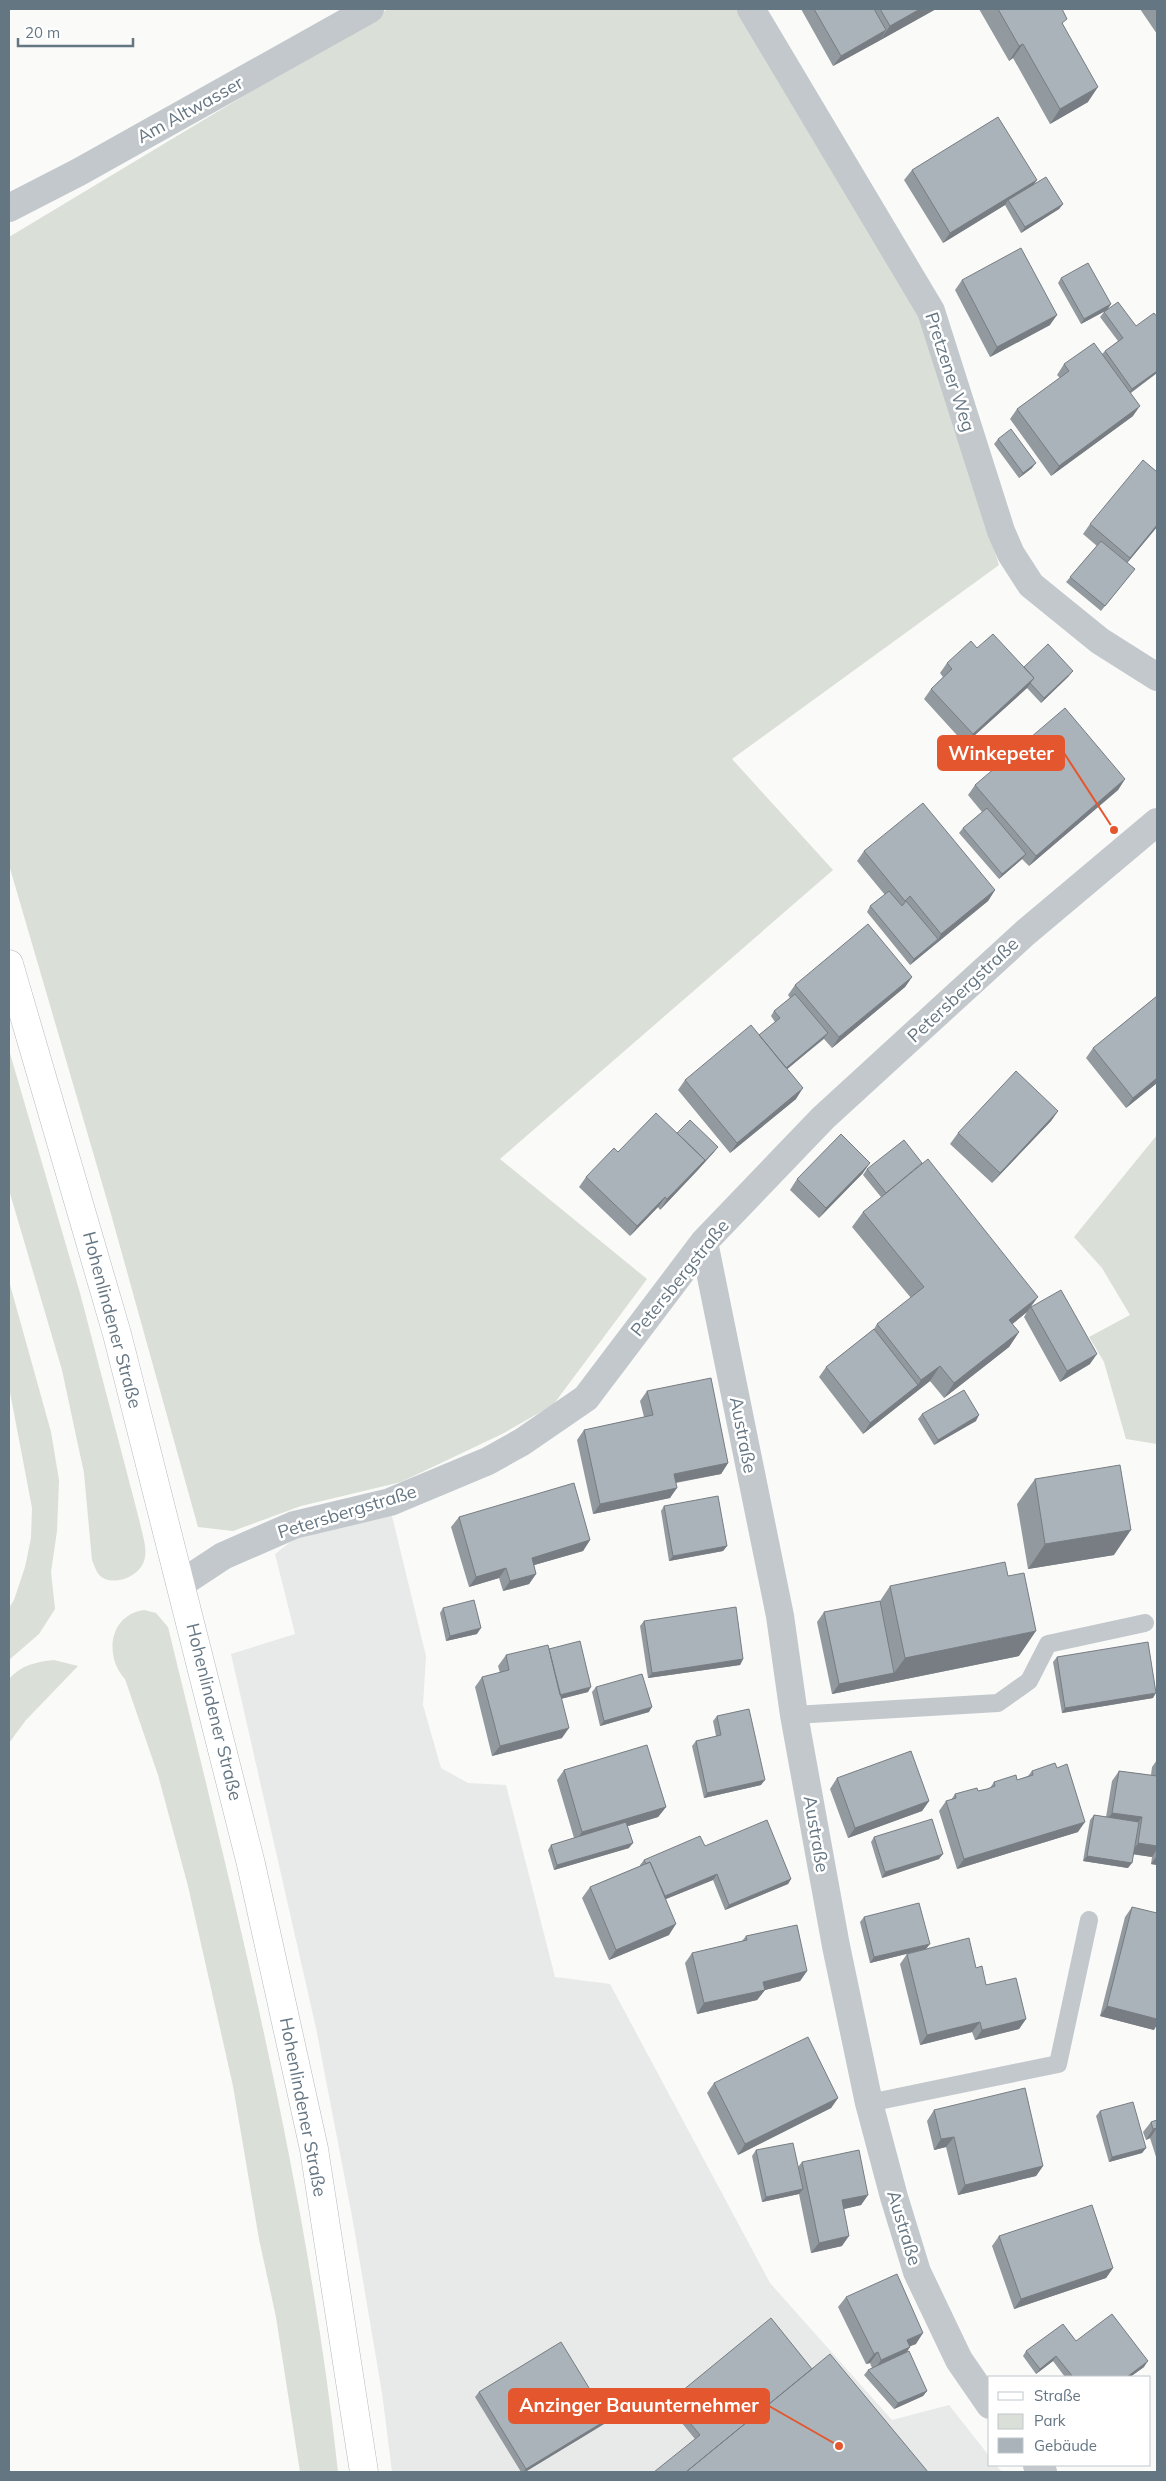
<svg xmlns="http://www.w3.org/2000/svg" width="1166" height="2481" font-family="Mulish,sans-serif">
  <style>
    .built { fill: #e8e9e9 }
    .green { fill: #dadfd7 }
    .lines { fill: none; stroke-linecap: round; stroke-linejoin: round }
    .primary-casing { stroke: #b5babe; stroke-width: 29 }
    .service { stroke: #c3c8cc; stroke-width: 18 }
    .minor { stroke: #c3c8cc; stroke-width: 28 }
    .primary { stroke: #fff; stroke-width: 28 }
    .wall { fill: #929a9f }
    .shaded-wall { fill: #777d82 }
    .building { fill: #aab3b9; stroke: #777d82 }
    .labels { text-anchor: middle; stroke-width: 5; stroke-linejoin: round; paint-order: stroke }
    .street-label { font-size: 18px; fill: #657683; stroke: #fff }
    .leader { fill: none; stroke: #e4572e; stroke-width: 2 }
    .callout-dot { fill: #e4572e; stroke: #fff; stroke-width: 2 }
    .callout { fill: #e4572e; stroke: #e4572e; stroke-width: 2 }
    .callout-label { font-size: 19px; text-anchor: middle; font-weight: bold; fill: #fff }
  </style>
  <rect width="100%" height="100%" fill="#fafaf8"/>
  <!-- built -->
  <path class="built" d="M379,1513L392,1516L426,1656L423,1705L441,1768L468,1783L506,1785L555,1977L610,1984L770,2283L892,2420L949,2405L990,2457V2465H996L1002,2472H392L382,2393L352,2216L316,2028L231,1654L295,1634L275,1554L293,1540Z"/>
  <!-- green -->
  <path class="green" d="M388,9H743L924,321L999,565L732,759L833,870L500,1159L647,1279L553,1405L502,1434L401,1482L301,1506L233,1531L198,1527L109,1207L9,865V237Z
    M9,1050L80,1293L140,1523C142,1533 147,1547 145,1557C143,1573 121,1585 105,1579C97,1576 95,1567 92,1560L84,1473L62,1370L9,1190Z
    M1157,1135V1444L1126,1439L1104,1362L1089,1337L1130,1315L1102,1268L1074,1237Z
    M9,1281L51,1432L59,1480L57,1531L51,1572L55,1609L39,1634L9,1660V1608L14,1600L25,1567L31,1538L32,1508L9,1387Z
    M144,1610L156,1613L168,1627C236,1906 307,2186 338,2472H300L276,2317L259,2239L233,2086L188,1886L158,1775L125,1679C104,1656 109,1615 144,1610Z
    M54,1660L78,1666L26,1720L9,1743V1679C21,1665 36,1662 54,1660Z"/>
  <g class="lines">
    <!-- primary casing -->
    <g class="primary-casing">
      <path id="primary" d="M9,964L117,1334L251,1864L314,2149L364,2472"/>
    </g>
    <!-- service -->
    <path class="service" d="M794,1715L998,1703L1029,1681L1048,1644L1145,1623
      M869,2103L1058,2064L1089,1920"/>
    <!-- minor -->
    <path class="minor" d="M751,9L931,311L1001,531L1011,554L1031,585L1100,641L1157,677
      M9,208L79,172L370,9
      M704,1242L780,1616L794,1715L836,1946L869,2103L894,2197L917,2272L959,2360L990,2405
      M182,1583L223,1556L294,1525L390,1502L488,1461L522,1442L586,1398L704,1242L823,1118L1025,933L1157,822
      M1037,2465L1043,2472"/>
    <!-- primary -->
    <use href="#primary" class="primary"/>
  </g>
  <!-- wall -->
  <path class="wall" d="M801,9H936L833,66Z
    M979,9H1062L1063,26L1088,102L1050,124L1013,58L1009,61Z
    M1140,9H1157V34Z
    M912,170L1037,180L1033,185L1063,204L1059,209L1021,233L1005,205L943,243L904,180Z
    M1061,278L1111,304L1107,310L1081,324L1058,283Z
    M962,280L1050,325L990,357L955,290Z
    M1104,312L1157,373L1131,393L1133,416L1051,476L1010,419L1017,409L1060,378L1057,375L1064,364L1102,354L1105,351L1118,341L1100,317Z
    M998,439L1032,468L1019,478L994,444Z
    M1157,472V527L1127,563L1135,569L1101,611L1066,582L1097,546L1083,534L1090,524Z
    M977,648L1024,667L1069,676L1041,703L1027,688L965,744L924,699L931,689L943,677L940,673L947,663Z
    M1125,779L1118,790L1029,866L1022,859L999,879L959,833L963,828L982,812L968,795L975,785Z
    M864,851L995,890L988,901L910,965L867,912L870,906L885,895L857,861Z
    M912,977L905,987L832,1048L824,1039L787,1069L796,1099L730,1153L678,1090L685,1080L759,1035L775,1022L771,1016L774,1011L790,998L788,995L795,985Z
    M1157,996V1083L1126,1108L1086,1058L1093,1048Z
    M1058,1111L1051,1121L992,1183L950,1144L958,1133Z
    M677,1133L714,1152L660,1210L658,1207L630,1236L579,1187L586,1177L618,1152Z
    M867,1169L1031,1307L1090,1364L1060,1382L1024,1317L1027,1312L1012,1324L1019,1332L1009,1347L944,1398L930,1381L863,1434L819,1377L826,1367L874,1329L877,1324L911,1298L852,1227L863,1212L881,1197L863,1175Z
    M863,1173L819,1218L790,1190L797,1179Z
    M647,1391L728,1463L721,1474L676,1483L670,1498L593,1514L577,1440L584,1430L644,1417L640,1401Z
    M922,1414L976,1421L934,1445L918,1419Z
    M1035,1479L1114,1555L1028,1569L1017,1504Z
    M664,1506L727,1546L723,1551L669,1561L661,1511Z
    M459,1517L590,1540L583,1551L534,1565L536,1574L529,1584L503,1591L499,1578L469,1587L451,1527Z
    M890,1586L1019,1656L832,1694L817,1622L824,1612L880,1601Z
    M443,1608L477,1634L446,1641L440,1613Z
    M644,1621L743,1659L740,1665L648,1678L640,1626Z
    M549,1649L588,1692L561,1699L562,1738L492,1756L475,1687L482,1677L500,1673L498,1666L506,1655Z
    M1057,1657L1153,1698L1062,1713L1053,1662Z
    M596,1687L649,1712L600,1726L592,1692Z
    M717,1716L761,1785L704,1798L692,1746L696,1741L716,1736L713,1721Z
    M1157,1760V1865L1151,1864L1152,1857L1134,1854L1128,1868L1083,1861L1090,1820L1094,1815L1106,1817L1112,1781L1119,1771L1151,1775L1152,1767Z
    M564,1770L666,1807L658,1817L628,1826L629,1848L554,1870L548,1850L551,1845L574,1838L557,1780Z
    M1032,1771L1078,1832L957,1869L939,1811L946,1801L951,1800L955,1794L978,1791L990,1788L994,1782L1017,1780L1028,1776Z
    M837,1778L929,1801L922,1811L848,1838L830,1789Z
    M874,1837L939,1859L882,1878L871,1842Z
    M705,1846L791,1879L788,1884L725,1910L713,1880L666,1899L669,1935L609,1960L582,1898L590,1887L640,1866V1865L644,1860Z
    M1132,1907L1154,2030L1100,2016L1125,1917Z
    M864,1917L926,1949L870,1963L860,1922Z
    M746,1936L807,1971L800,1981L765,1990L757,2000L697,2014L685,1963L692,1953L742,1941Z
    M907,1954L976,1968L986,1985L1026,2019L1019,2029L975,2040L972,2032L920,2045L900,1964Z
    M714,2083L838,2098L831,2108L738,2155L707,2093Z
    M934,2110L1043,2166L1036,2176L958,2195L946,2147L934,2150L927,2121Z
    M1100,2111L1146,2148L1142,2153L1109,2162L1096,2116Z
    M1157,2120V2160L1150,2138L1146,2140L1143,2132L1151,2122Z
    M756,2150L798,2167L802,2162L868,2195L861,2205L844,2209L842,2246L811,2253L799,2194L762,2202L752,2156Z
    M999,2236L1113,2268L1106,2278L1014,2309L992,2246Z
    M846,2297L916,2344L910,2346V2347L906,2353L927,2391L923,2396L894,2409L864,2375L868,2370L872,2368L870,2363L866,2364L838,2307Z
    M1076,2341L1144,2367L1130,2377H1065L1053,2361L1036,2374L1023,2356L1026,2351Z
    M812,2369L695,2439L667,2405L671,2400Z
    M479,2392L608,2419L604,2424L525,2472H521L475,2397Z"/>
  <!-- shaded-wall -->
  <path class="shaded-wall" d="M920,9H936L879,41L890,26Z
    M886,30L879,41L833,66L841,56Z
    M1023,44L1013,58L1009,61L1019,46Z
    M1098,87L1088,102L1050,124L1060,109Z
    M1037,180L1030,190L1008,200L1005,205L943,243L950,233Z
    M1063,204L1059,209L1021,233L1025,227Z
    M1111,304L1107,310L1081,324L1084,319Z
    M1057,315L1050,325L990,357L997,347Z
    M1157,371V373L1128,394L1132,389Z
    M1140,406L1133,416L1051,476L1059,466Z
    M1036,463L1032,468L1019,478L1023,473Z
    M1157,525V527L1123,568L1130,558Z
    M1073,671L1069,676L1041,703L1044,698Z
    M1034,678L1027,688L965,744L973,734Z
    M1125,779L1118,790L1029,866L1036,856Z
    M1026,854L1022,859L999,879L1002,874Z
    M995,890L988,901L910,965L914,959L938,940L941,934Z
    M912,977L905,987L832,1048L839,1037Z
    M828,1033L824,1038L778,1077L781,1072Z
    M1157,1078V1083L1126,1108L1133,1098Z
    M803,1088L796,1099L730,1153L737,1143Z
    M1058,1111L1051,1121L992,1183L1000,1173Z
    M718,1147L714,1152L698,1170L660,1210L667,1199Z
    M870,1163L863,1173L819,1218L826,1208Z
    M665,1197L658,1207L630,1236L637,1226Z
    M1038,1297L1027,1312L999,1335L1009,1320Z
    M1019,1332L1009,1347L944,1398L954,1383Z
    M1097,1354L1090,1364L1060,1382L1067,1371Z
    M940,1366L930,1381L863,1434L870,1423L918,1385L921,1380Z
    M979,1415L976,1421L934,1445L938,1440Z
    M728,1463L721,1474L667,1484L674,1474Z
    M677,1488L670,1498L593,1514L600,1504Z
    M1131,1530L1114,1555L1028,1569L1045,1544Z
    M590,1540L583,1551L524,1568L532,1558Z
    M727,1546L723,1551L669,1561L673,1556Z
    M506,1568L499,1578L469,1587L476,1577Z
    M536,1574L529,1584L503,1591L510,1581Z
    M481,1628L477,1634L446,1641L450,1636Z
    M1036,1631L1019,1656L832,1694L839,1684L894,1673L905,1658Z
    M743,1659L740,1665L648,1678L652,1673Z
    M591,1687L588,1692L552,1701L556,1696Z
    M1156,1693L1153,1698L1062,1713L1065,1708Z
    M652,1707L649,1712L600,1726L604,1721Z
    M569,1728L562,1738L492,1756L500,1746Z
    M765,1780L761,1785L704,1798L707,1793Z
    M929,1801L922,1811L848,1838L855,1828Z
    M666,1807L658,1817L575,1842L582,1832Z
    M1112,1813L1142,1817L1135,1828L1105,1823Z
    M1085,1822L1078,1832L957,1869L964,1859Z
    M633,1843L629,1848L554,1870L557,1865Z
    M1138,1843L1157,1846V1849L1152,1857L1131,1854Z
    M943,1854L939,1859L882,1878L885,1872Z
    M1087,1856L1132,1863L1128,1868L1083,1861Z
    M1157,1856V1865L1151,1864Z
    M717,1874L713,1880L656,1903L660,1898Z
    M791,1879L788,1884L725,1910L729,1905Z
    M676,1924L669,1935L609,1960L616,1950Z
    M930,1944L926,1949L870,1963L874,1957Z
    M807,1971L800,1981L765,1990L757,2000L697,2014L704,2003L763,1982Z
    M1107,2006L1157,2019V2025L1154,2030L1100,2016Z
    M1026,2019L1019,2029L975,2040L982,2030Z
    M980,2022L972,2032L920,2045L927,2035Z
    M838,2098L831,2108L738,2155L745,2144Z
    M1157,2128L1150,2138L1146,2140L1153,2129Z
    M954,2137L946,2147L934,2150L941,2139Z
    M1146,2148L1142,2153L1109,2162L1112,2157Z
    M1043,2166L1036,2176L958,2195L965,2185Z
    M803,2189L799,2194L762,2202L766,2197Z
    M868,2195L861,2205L835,2211L842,2200Z
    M849,2236L842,2246L811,2253L819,2243Z
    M1113,2268L1106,2278L1014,2309L1021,2299Z
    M923,2333L916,2344L900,2350L907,2340Z
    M910,2347L903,2357L874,2370L881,2360Z
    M878,2352L870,2363L866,2364L874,2354Z
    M1056,2356L1053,2361L1036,2374L1040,2369Z
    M1148,2361L1144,2367L1130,2377H1127Z
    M927,2391L923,2396L894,2409L898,2403Z
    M608,2419L604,2424L525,2472H523L526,2469Z"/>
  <!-- building -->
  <path class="building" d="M814,9H874L886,30L841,56Z
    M880,9H920L890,26Z
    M998,9H1062L1067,19L1062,23L1098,87L1060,109L1023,44L1019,46Z
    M998,117L1037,180L950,233L912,170Z
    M1046,177L1063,204L1025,227L1008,200Z
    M1021,248L1057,315L997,347L962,280Z
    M1088,263L1111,304L1084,319L1061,278Z
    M1118,302L1136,326L1154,313L1157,317V371L1132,389L1105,351L1123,338L1104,312Z
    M1094,343L1140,406L1059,466L1017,409L1069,371L1064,364Z
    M1011,429L1036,463L1023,473L998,439Z
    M1143,460L1157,472V525L1130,558L1090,524Z
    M1101,541L1135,569L1105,606L1070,577Z
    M993,634L1034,678L973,734L931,689L952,669L947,663L971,641L977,648Z
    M1048,644L1073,671L1044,698L1030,683L1034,678L1024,667Z
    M1065,708L1125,779L1036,856L975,785Z
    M923,803L995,890L941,934L910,896L905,901L864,851Z
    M987,808L1026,854L1002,874L963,828Z
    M889,891L902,906L906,901L938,939L914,959L870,906Z
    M868,924L912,977L839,1037L795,985Z
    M795,994L828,1033L786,1068L759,1035L780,1018L774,1011Z
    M1157,996V1078L1133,1098L1093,1048Z
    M751,1025L803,1088L737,1143L685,1080Z
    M1016,1071L1058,1111L1000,1173L958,1133Z
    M656,1113L705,1160L667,1199L665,1197L637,1226L586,1177L614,1148L618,1152Z
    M690,1120L718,1147L702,1164L705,1160L677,1133Z
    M841,1134L870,1163L826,1208L797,1179Z
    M904,1140L922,1163L886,1193L867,1169Z
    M928,1159L1038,1297L1009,1320L1019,1332L954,1383L940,1366L921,1380L877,1324L924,1287L863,1212Z
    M1061,1290L1097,1354L1067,1371L1031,1307Z
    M874,1329L918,1385L870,1423L826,1367Z
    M711,1378L728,1463L674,1474L677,1488L600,1504L584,1430L653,1415L647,1391Z
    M964,1390L979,1415L938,1440L922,1414Z
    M1120,1465L1131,1530L1045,1544L1035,1479Z
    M574,1483L590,1540L532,1558L536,1574L510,1581L506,1568L476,1577L459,1517Z
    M718,1496L727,1546L673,1556L664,1506Z
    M1005,1562L1008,1576L1024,1573L1036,1631L905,1658L890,1586Z
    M474,1600L481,1628L450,1636L443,1608Z
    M880,1601L894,1673L839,1684L824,1612Z
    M736,1607L743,1659L652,1673L644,1621Z
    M580,1641L591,1687L560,1695L549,1649Z
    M1148,1642L1156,1693L1065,1708L1057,1657Z
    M548,1645L569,1728L500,1746L482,1677L509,1670L506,1655Z
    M642,1674L652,1707L604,1721L596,1687Z
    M749,1709L765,1780L707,1793L696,1741L721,1735L717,1716Z
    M647,1745L666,1807L582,1832L564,1770Z
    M911,1751L929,1801L855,1828L837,1778Z
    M1055,1763L1057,1768L1067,1764L1085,1822L964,1859L946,1801L956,1798L955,1794L977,1788L978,1791L987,1789L995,1786L994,1782L1016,1775L1017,1780L1033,1775L1032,1771Z
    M1119,1771L1157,1776V1772V1846L1138,1843L1142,1817L1112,1813Z
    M1094,1815L1139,1822L1132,1863L1087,1856Z
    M932,1819L943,1854L885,1872L874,1837Z
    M767,1820L791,1879L729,1905L717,1874L665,1896L650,1862L646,1864L644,1860L700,1836L705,1846Z
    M626,1822L633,1843L557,1865L551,1845Z
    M650,1862L676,1924L616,1950L590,1887Z
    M919,1903L930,1944L874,1957L864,1917Z
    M1132,1907L1157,1913V2019L1107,2006Z
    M797,1925L807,1971L763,1982L765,1990L704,2003L692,1953L747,1940L746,1936Z
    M969,1938L976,1968L982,1966L986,1985L1016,1978L1026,2019L982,2030L980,2022L927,2035L907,1954Z
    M808,2037L838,2098L745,2144L714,2083Z
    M1025,2088L1043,2166L965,2185L954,2137L941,2139L934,2110Z
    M1133,2102L1146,2148L1112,2157L1100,2111Z
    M1157,2120V2128L1153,2129L1151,2122Z
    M793,2143L803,2189L766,2197L756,2150Z
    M859,2150L868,2195L842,2200L849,2236L819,2243L802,2162Z
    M1092,2205L1113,2268L1021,2299L999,2236Z
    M897,2274L923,2333L907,2340L910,2347L881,2360L878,2352L874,2354L846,2297Z
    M1112,2314L1148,2361L1127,2377H1073L1056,2356L1040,2369L1026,2351L1063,2324L1076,2341Z
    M771,2318L812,2369L686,2472H654L700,2435L671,2400Z
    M561,2342L608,2419L526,2469L479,2392Z
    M909,2351L927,2391L898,2403L868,2370Z
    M830,2354L928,2472H686Z"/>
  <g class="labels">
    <!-- street labels -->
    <g class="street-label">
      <text transform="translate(190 110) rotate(-29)" y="6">Am Altwasser</text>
      <text transform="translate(950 372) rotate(72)" y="6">Pretzener Weg</text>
      <text transform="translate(963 990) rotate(-43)" y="6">Petersbergstraße</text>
      <text transform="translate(680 1278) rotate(-51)" y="6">Petersbergstraße</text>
      <text transform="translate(112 1320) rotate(75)" y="6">Hohenlindener Straße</text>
      <text transform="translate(743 1435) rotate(79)" y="6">Austraße</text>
      <text transform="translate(347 1512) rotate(-17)" y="6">Petersbergstraße</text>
      <text transform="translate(214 1712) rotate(76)" y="6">Hohenlindener Straße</text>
      <text transform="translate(816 1834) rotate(80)" y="6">Austraße</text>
      <text transform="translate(303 2107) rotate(79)" y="6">Hohenlindener Straße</text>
      <text transform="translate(904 2228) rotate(73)" y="6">Austraße</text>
    </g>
  </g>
  <!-- callouts -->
  <path class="leader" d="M1114 830L1064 753M839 2446L769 2406"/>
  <g class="callout-dot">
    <circle cx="1114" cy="830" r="5"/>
    <circle cx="839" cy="2446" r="5"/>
  </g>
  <g class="callout">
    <rect x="938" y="736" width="126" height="34" rx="5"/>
    <rect x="509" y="2389" width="260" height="34" rx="5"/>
  </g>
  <g class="callout-label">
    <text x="1001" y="760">Winkepeter</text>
    <text x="639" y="2412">Anzinger Bauunternehmer</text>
  </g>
  <!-- border -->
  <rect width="1166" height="2481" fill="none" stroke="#657683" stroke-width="20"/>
  <!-- legend -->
  <rect x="988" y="2376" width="162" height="90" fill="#ffffff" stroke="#c1c8cd"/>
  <rect x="998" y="2392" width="25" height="8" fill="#ffffff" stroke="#c1c8cd"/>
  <text x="1034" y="2401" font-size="15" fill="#657683">Straße</text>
  <rect x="998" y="2414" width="25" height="15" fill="#dadfd7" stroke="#c1c8cd"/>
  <text x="1034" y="2426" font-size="15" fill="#657683">Park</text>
  <rect x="998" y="2438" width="25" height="15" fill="#aab3b9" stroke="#c1c8cd"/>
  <text x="1034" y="2451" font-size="15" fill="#657683">Gebäude</text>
  <!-- scale -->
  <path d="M18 38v8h115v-8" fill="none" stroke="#657683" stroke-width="2.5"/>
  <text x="25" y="38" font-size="15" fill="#657683" stroke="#ffffff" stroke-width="4" paint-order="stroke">20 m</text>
</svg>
